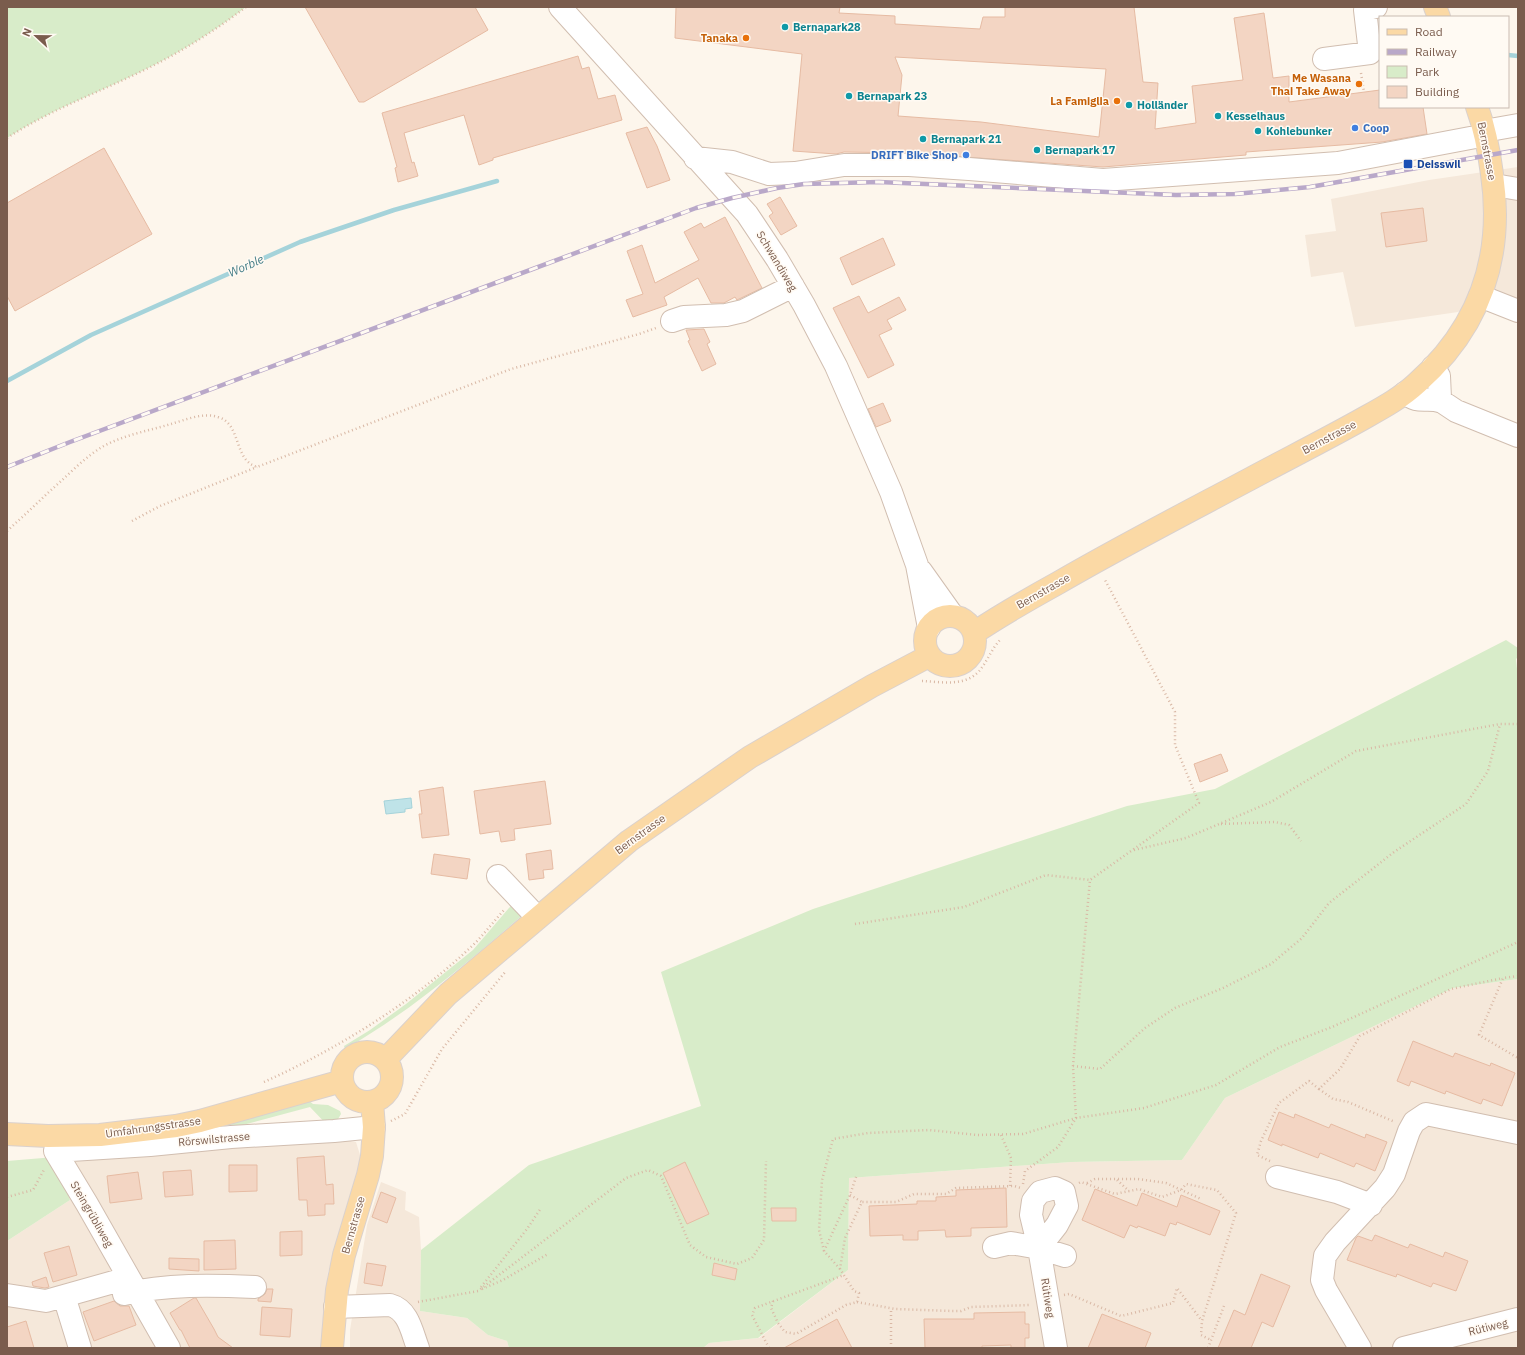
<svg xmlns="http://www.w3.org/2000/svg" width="1525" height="1355" font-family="'IBM Plex Sans',sans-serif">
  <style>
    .residential { fill: #f5e8da }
    .green { fill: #d8ecc9 }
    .water { fill: #bfe3e8; stroke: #a5d3da }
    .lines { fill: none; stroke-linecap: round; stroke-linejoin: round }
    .stream { stroke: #a5d3da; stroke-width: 4.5 }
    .building { fill: #f3d5c3; stroke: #e6bba3; fill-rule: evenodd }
    .minor-casing { stroke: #d1beb0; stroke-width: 24 }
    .major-casing { stroke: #dad1cd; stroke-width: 24 }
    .path { stroke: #d9b8a5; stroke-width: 2.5; stroke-dasharray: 1 3; stroke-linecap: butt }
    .minor { stroke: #fff; stroke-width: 22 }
    .major { stroke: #fbd9a5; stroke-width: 22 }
    .rail-casing { stroke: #b9a8c9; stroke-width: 4.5 }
    .rail { stroke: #fffaf3; stroke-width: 3; stroke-dasharray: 9; stroke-linecap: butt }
    .culture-dot { fill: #0f9aa8; stroke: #fffaf3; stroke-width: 1.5 }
    .food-dot { fill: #e8710a; stroke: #fffaf3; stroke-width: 1.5 }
    .shop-dot { fill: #3f7fe0; stroke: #fffaf3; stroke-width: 1.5 }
    .transit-dot { fill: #1a4fb4; stroke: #fffaf3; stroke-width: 1.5 }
    .labels { text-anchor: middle; stroke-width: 3; stroke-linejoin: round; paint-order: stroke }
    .culture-label { font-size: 11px; font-weight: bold; fill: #0d838f; stroke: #fffaf3; text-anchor: start }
    .food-label { font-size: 11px; font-weight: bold; fill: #c56008; stroke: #fffaf3; text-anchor: end }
    .shop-label { font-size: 11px; font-weight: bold; fill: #366cbe; stroke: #fffaf3; text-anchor: start }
    .street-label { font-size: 11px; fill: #7a5c4d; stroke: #fffaf3 }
    .transit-label { font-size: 11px; font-weight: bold; fill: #164399; stroke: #fffaf3; text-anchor: start }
    .water-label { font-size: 12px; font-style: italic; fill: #437c86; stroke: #fffaf3 }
  </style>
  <rect width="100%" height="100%" fill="#fdf6ec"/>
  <!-- residential -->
  <path class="residential" d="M1518,167V308L1462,310L1458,312L1355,327L1343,272L1311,277L1305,235L1336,231L1331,199L1429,180Z
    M1518,979V1348H703L709,1343L759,1338L848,1270L849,1178L1071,1162L1182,1160L1225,1098L1453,988Z
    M333,1138L356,1142L361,1158L360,1171L328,1272L321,1348H7V1241L70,1200L55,1157Z
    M381,1182L406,1192L405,1210L419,1217L421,1250L420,1311L467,1318L488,1335L507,1341L509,1348H350V1330L367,1225Z"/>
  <!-- green -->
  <path class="green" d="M7,7H246C213,32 178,54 140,72C95,94 50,110 7,138Z
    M1506,640L1518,648V657L1516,659L1518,679V979L1453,988L1225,1098L1182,1160L1071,1162L849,1178L848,1270L758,1338L709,1343L703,1348H509L507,1341L488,1335L467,1318L420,1311L421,1250L529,1165L701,1106L661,972L813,909L1127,806L1215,789Z
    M515,901L525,913C468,962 411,1011 345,1049L344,1046L370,1030L406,1004L473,950Z
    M308,1100L313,1104L328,1105L340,1111L341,1114L334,1126L330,1128L310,1107L220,1131L181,1134Z
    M55,1157L70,1200L7,1241V1161Z"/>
  <!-- water -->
  <path class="water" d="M411,798L412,808L405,809V812L386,814L384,801Z"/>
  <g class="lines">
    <!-- stream -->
    <path class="stream" d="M1508,55L1518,56
      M7,381L91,335L300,242L394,210L497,181"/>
  </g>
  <!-- building -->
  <path class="building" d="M305,7H475L488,30L364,102H359Z
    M676,7H840L839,13L895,16V24L980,29L983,17H1005V7H1134L1143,82L1158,83L1155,129L1196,123L1192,86L1243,80L1234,18L1264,13L1273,78L1289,76V102L1380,90V107H1423L1427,134L1382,142L1246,152V155L1103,167L910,153L844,152L836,154L793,151L802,54L675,38ZM895,57L1106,69L1099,137L981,122L898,116L902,75Z
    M578,56L582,69L589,67L598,99L615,95L622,120L493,158V160L479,165L464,115L404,133L412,163L414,162L418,176L398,182L395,168L397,167L382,113Z
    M647,127L657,146L670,180L647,188L626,133Z
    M104,148L152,234L15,311L7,296V203Z
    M780,197L797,226L781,235L769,216L773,213L767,204Z
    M1423,208L1427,241L1386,247L1381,213Z
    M725,217L762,288L739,299L737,300L735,297L724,303H711L698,278L664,297L667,305L633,317L626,300L643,294L627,251L642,245L655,283L699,260L684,232L701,223L704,228Z
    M883,238L895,265L852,285L840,258Z
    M859,296L868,313L899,297L906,310L887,320L892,329L879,335L894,365L868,378L833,308Z
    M704,329L710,342L707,344L716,364L702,371L688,341L690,340L686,330Z
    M883,403L891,421L876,427L868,409Z
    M1221,754L1228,771L1200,782L1194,764Z
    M545,781L551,824L514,829L515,840L501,842L499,831L480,834L474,791Z
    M443,787L449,835L422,838L419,814H422L419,791Z
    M551,850L553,869L543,870L544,878L529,880L526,854Z
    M434,854L470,859L467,879L431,874Z
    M1413,1041L1453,1057L1455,1053L1490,1066L1491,1063L1515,1073L1502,1106L1483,1099L1481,1104L1446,1091L1445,1094L1411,1081L1409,1086L1397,1081Z
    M1279,1112L1294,1118L1295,1114L1329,1128L1331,1124L1365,1138L1366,1134L1387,1142L1375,1171L1356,1163L1354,1167L1320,1153L1318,1158L1282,1144V1146L1268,1140Z
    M324,1156L326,1185L333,1184L334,1204H325V1215L308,1216L307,1200H299L297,1158Z
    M685,1162L709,1214L687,1224L663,1173Z
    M229,1165H257V1191L229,1192Z
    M191,1170L193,1195L165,1197L163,1172Z
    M138,1172L142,1199L110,1203L107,1176Z
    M1006,1188L1007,1227L971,1228V1236L946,1237L945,1230L918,1231V1240H903V1235L870,1236L869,1206L917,1204V1201H936V1197L956,1196V1190Z
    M1095,1189L1137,1206L1142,1193L1177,1207L1181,1195L1220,1211L1210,1235L1177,1222L1176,1225L1170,1223L1165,1236L1138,1226L1137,1228L1130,1225L1124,1238L1082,1220Z
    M381,1192L396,1198L387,1223L372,1217Z
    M771,1208H796V1221H772Z
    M302,1231V1255L280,1256V1232Z
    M1375,1235L1408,1248L1410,1244L1443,1257L1445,1252L1468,1261L1456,1291L1433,1283L1431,1287L1397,1274L1396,1277L1347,1260L1356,1238L1358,1236L1372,1241Z
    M235,1240L236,1269L204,1270V1241Z
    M69,1246L77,1275L53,1282L44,1253Z
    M169,1258L199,1259V1271L169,1269Z
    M367,1263L386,1266L382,1286L364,1283Z
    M714,1263L737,1269L735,1280L712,1275Z
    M1261,1274L1290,1286L1273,1327L1262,1322L1251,1348H1218L1234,1310L1245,1315Z
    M46,1277L49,1287L45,1288L33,1286L32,1282Z
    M267,1289H273L271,1302L258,1301V1299L265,1294Z
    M194,1298H196L214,1329L218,1337L233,1348H190L181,1330H180L170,1313Z
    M114,1301L120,1306H129L136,1325L94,1341L83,1312Z
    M262,1307L292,1309L290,1337L260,1335Z
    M1025,1312V1324H1029V1338H1025V1348H1011V1345L982,1346V1348H925L924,1319H974V1313Z
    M1102,1314L1151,1333L1145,1348H1088Z
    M837,1319L852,1348H784Z
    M26,1321L34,1348H7V1327Z"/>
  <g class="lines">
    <!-- minor casing -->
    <g class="minor-casing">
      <path id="minor" d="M560,7L747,214L777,259L804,305L836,366L891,492L917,565L929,628
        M1324,59L1370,53L1365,10L1376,7
        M1484,131L1518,125
        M695,158L732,162L769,174L795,173L844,165H909L969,169L1103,180L1338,163L1486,135
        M1494,185L1518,189
        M1480,296L1518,311
        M672,321L684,317L726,315L743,311L793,286
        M1433,367L1439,376L1440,398L1444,403L1456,411L1518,436
        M1405,393C1418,405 1428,396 1442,402
        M921,571L953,616
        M498,876L537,917
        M1277,1177L1337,1192L1371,1205
        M994,1247L1011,1243L1039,1248L1065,1256
        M1039,1248L1057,1225L1067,1206L1064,1192L1055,1188L1040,1192L1033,1201L1031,1215L1039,1248L1056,1348
        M124,1294C167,1284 211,1285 255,1287
        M7,1295L46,1301L128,1278
        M64,1296L80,1348
        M335,1307L390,1305C409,1310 412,1333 418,1348
        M169,1348L87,1204L55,1151L150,1145L231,1137L334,1131L374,1127
        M1360,1348L1326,1290L1322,1280L1325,1256L1335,1242L1385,1188L1394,1174L1409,1131L1414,1122L1426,1114L1518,1133
        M1404,1348L1518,1319"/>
    </g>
    <!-- major casing -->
    <g class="major-casing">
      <path id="major" d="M1435,7L1439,17
        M925 641a25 25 0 1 1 50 0a25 25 0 1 1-50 0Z
        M974,633C1001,615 1029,599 1058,583C1120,547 1184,514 1248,480C1287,459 1327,439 1366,417C1384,407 1402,397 1417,383C1480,327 1504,257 1492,174C1489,151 1485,129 1477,107
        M342 1077a25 25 0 1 1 50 0a25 25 0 1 1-50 0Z
        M386,1059L448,994L629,841L750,757L872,686L929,656
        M7,1134L48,1136L100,1135L176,1126L200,1121L342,1081
        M332,1348L337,1290L344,1255L368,1175L372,1156L374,1127L372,1102"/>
    </g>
    <!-- path -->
    <path class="path" d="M1361,73L1364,92
      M7,138C50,110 95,94 140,72C178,54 213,32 246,7
      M132,521L160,506L257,467
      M7,531C25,515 42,498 60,482C73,470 87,456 102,447C123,435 148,431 171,424C185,420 203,412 218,417C242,424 233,460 257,467L511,369L639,334L656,328
      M922,681C942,682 966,687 980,670C988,660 992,648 1001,639
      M1221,824L1275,822L1289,825L1301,841
      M1134,850L1186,838L1271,802L1356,751L1500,724H1518
      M855,924L964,907L1046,875L1090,880
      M1518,976L1503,978L1479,1035L1518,1058
      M1073,1066L1100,1069L1145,1028L1175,1008L1223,988L1271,964L1302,938L1329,903L1394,852L1466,804L1488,771L1500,724
      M264,1082C339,1048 410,1004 470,948C483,936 493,922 505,909
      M1319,1089L1333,1099L1348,1102L1395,1122
      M391,1121L405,1114L442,1049L506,971
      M1001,1135L1011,1158L1010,1186
      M1270,1161L1257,1155L1261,1141L1279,1103L1309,1081L1319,1089L1340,1069L1360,1036L1451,989L1503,978
      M1117,1180L1129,1191
      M1079,1183L1081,1182L1115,1194L1139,1189L1162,1197L1181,1190L1186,1184L1217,1190L1236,1213L1202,1321L1201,1335L1211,1340
      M1087,1183L1095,1179H1138L1166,1183L1201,1199
      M1023,1184L1025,1171L1058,1147L1076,1118L1073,1066L1090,880L1199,803L1175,745V712L1104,578
      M850,1195L862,1202
      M7,1197L33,1190L45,1168
      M824,1251L819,1230L822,1180L833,1139L868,1133L929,1130L977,1135L1023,1134L1076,1118L1144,1108L1216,1085L1280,1047L1332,1027L1518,942
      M840,1269L824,1251L850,1195L857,1174
      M481,1287L527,1229L541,1208
      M482,1289L503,1280L548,1254
      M1064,1295L1069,1294L1121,1316L1173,1303L1177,1288L1202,1321
      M773,1301L771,1308L778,1323L785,1332L796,1334L846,1305L857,1302L859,1293L854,1291L840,1269L845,1238L862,1202H896L914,1194H946L956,1188L1014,1186L1021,1188
      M418,1302L478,1291L626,1178L648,1170L661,1176L690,1245L706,1257L737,1264L752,1258L764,1240L766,1161
      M857,1302L895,1309L952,1311H961L971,1307L1031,1305
      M769,1348L752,1315L755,1308L844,1275
      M891,1348V1309
      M1208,1348L1224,1306"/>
    <!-- minor -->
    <use href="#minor" class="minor"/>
    <!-- major -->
    <use href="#major" class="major"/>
    <!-- rail casing -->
    <g class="rail-casing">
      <path id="rail" d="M7,467L70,442L637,230L696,208L732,198L777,188L804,184L879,182L1176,195L1235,194L1310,187L1518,150"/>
    </g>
    <!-- rail -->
    <use href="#rail" class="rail"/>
  </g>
  <!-- markers -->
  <g class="culture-dot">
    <circle cx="785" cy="27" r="4"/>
    <circle cx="849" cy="96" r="4"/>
    <circle cx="1129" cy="105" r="4"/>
    <circle cx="1218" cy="116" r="4"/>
    <circle cx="1258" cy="131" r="4"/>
    <circle cx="923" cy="139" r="4"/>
    <circle cx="1037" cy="150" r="4"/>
  </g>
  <g class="food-dot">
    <circle cx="746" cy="38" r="4"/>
    <circle cx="1359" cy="84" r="4"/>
    <circle cx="1117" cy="101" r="4"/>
  </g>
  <g class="shop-dot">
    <circle cx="1355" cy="128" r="4"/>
    <circle cx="966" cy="155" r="4"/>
  </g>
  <rect class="transit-dot" x="1403" y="159" width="10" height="10" rx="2"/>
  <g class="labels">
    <!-- culture labels -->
    <g class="culture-label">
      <text x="793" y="31">Bernapark28</text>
      <text x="857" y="100">Bernapark 23</text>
      <text x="1137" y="109">Holländer</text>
      <text x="1226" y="120">Kesselhaus</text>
      <text x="1266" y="135">Kohlebunker</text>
      <text x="931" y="143">Bernapark 21</text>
      <text x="1045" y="154">Bernapark 17</text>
    </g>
    <!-- food labels -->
    <g class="food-label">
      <text x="738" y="42">Tanaka</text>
      <text x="1351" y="82">Me Wasana<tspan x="1351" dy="13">Thai Take Away</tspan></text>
      <text x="1109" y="105">La Famiglia</text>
    </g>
    <!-- shop labels -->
    <g class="shop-label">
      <text x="1363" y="132">Coop</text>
      <text x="958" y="159" text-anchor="end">DRIFT Bike Shop</text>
    </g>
    <!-- street labels -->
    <g class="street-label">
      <text transform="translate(1487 151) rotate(79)" y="4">Bernstrasse</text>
      <text transform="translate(777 261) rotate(59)" y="4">Schwandiweg</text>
      <text transform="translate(1329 437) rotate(-28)" y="4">Bernstrasse</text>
      <text transform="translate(1043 591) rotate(-30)" y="4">Bernstrasse</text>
      <text transform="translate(640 834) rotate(-36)" y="4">Bernstrasse</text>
      <text transform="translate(153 1127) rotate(-8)" y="4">Umfahrungsstrasse</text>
      <text transform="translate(214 1139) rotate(-5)" y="4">Rörswilstrasse</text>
      <text transform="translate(92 1214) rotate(60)" y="4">Steingrübliweg</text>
      <text transform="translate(353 1225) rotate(-74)" y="4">Bernstrasse</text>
      <text transform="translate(1048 1298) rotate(81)" y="4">Rütiweg</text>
      <text transform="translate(1488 1327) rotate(-14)" y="4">Rütiweg</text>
    </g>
    <!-- transit labels -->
    <g class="transit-label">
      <text x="1417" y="168">Deisswil</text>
    </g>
    <!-- water labels -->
    <g class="water-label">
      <text transform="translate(246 266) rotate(-24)" y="4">Worble</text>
    </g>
  </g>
  <!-- border -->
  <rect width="1525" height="1355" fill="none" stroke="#7a5c4d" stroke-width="16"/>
  <!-- legend -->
  <rect x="1379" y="16" width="130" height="92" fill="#fffaf3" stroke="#cabbb1"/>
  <rect x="1387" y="29" width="20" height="6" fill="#fbd9a5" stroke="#cabbb1"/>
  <text x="1415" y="36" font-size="12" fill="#7a5c4d">Road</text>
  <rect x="1387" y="49" width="20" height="6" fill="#b9a8c9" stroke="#cabbb1"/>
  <text x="1415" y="56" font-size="12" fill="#7a5c4d">Railway</text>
  <rect x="1387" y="66" width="20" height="12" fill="#d8ecc9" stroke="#cabbb1"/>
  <text x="1415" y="76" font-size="12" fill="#7a5c4d">Park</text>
  <rect x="1387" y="86" width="20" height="12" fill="#f3d5c3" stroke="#cabbb1"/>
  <text x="1415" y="96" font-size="12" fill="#7a5c4d">Building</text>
  <!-- north arrow -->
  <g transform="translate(36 36) rotate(292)" stroke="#fffaf3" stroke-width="3" paint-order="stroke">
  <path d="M0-3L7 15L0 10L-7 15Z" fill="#7a5c4d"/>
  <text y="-6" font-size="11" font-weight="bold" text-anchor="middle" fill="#7a5c4d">N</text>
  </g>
</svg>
